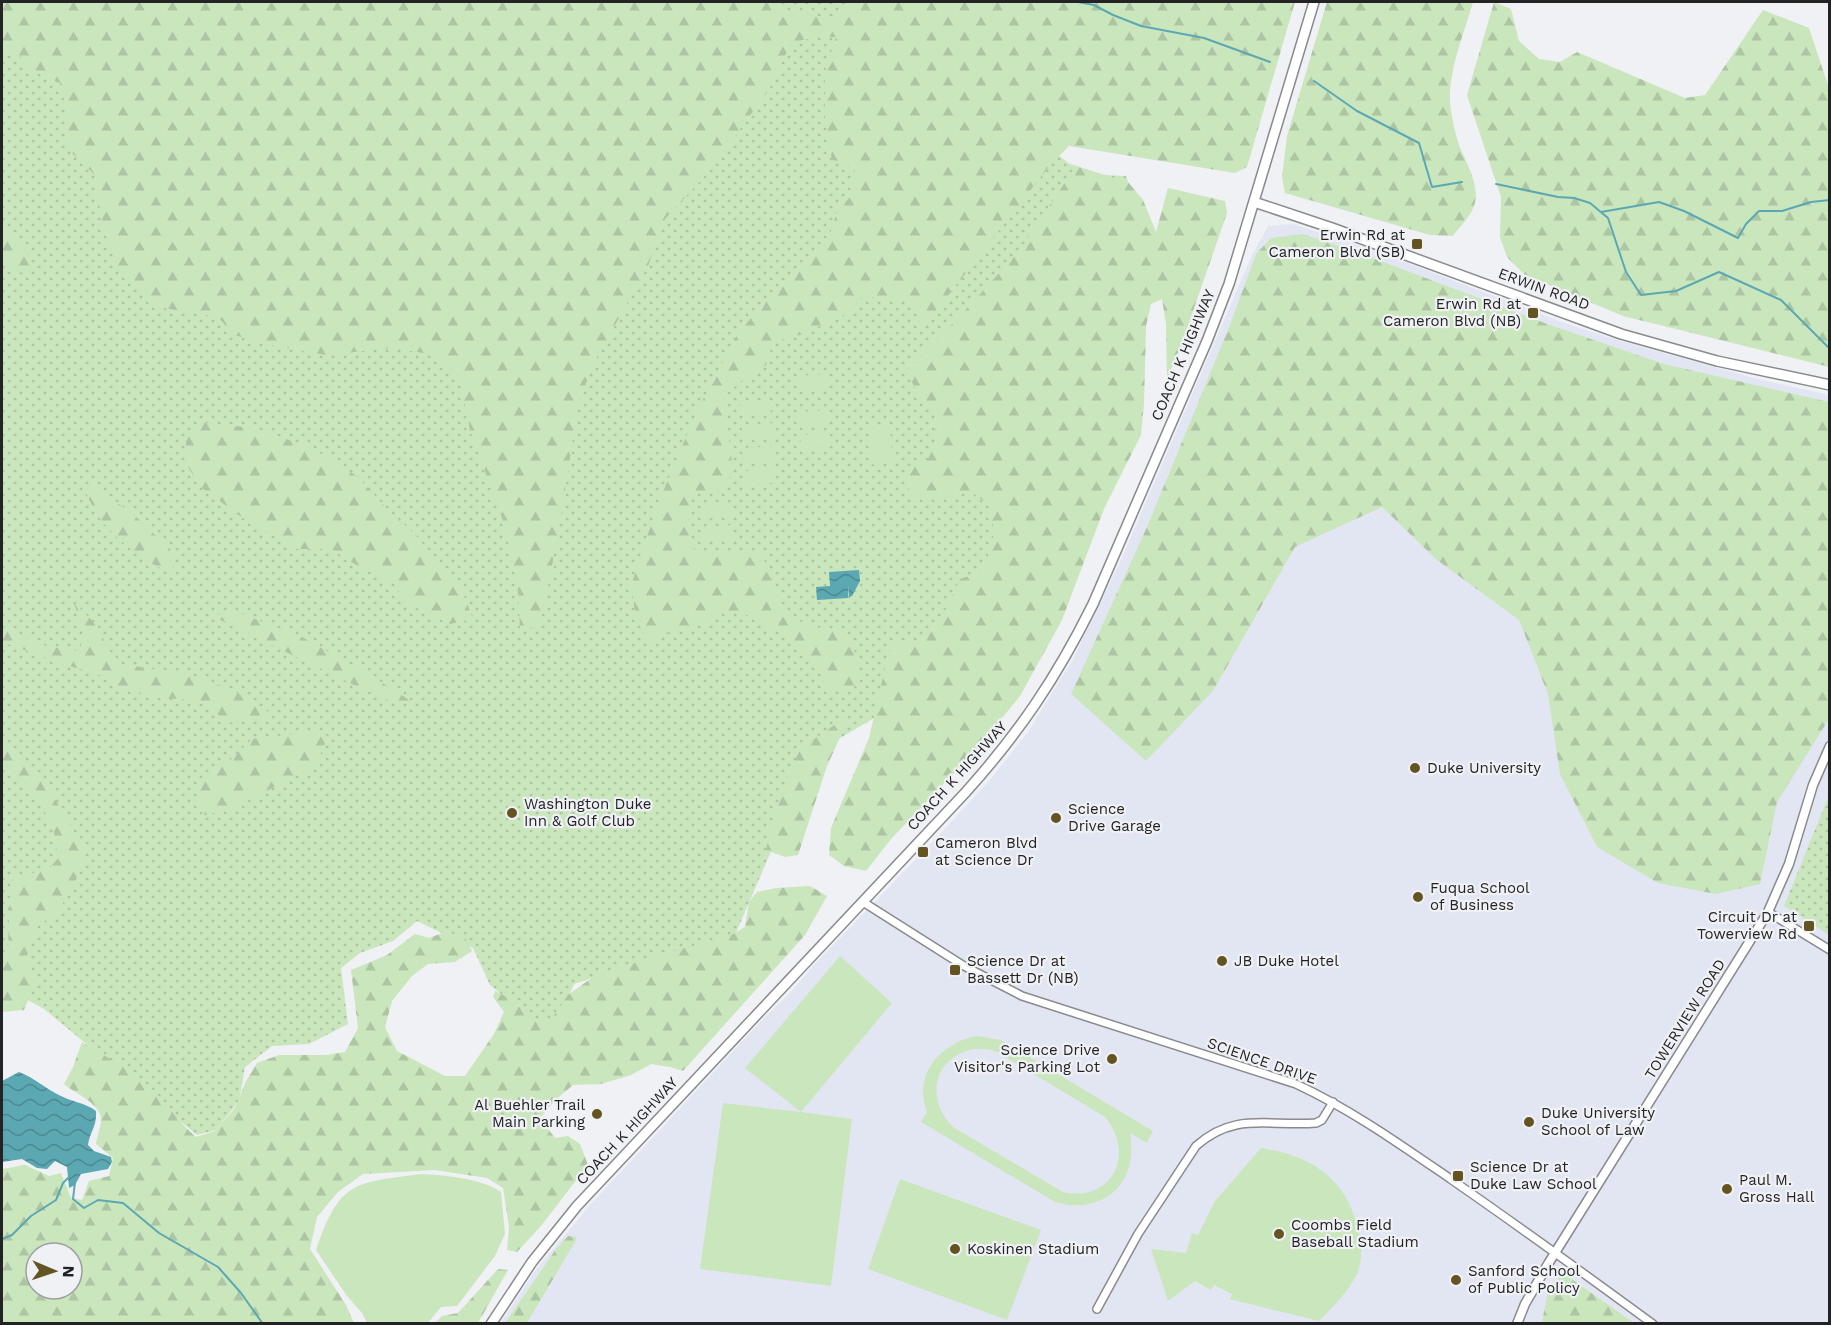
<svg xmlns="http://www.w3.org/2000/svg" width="1831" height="1325" font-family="'Work Sans',sans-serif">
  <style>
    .built { fill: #e2e6f2 }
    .grass { fill: url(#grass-dots) }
    .forest { fill: url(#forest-firs); fill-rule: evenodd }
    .garden { fill: #cae6bd; fill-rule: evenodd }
    .water { fill: url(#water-waves) }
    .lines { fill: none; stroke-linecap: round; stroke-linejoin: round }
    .stream { stroke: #5ba8b3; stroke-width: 2 }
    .minor-casing { stroke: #888a8d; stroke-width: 10 }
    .tertiary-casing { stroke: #888a8d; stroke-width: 11 }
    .secondary-casing { stroke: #888a8d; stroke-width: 12 }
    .minor { stroke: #fff; stroke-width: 7 }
    .tertiary { stroke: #fff; stroke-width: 8 }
    .secondary { stroke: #fff; stroke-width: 9 }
    .poi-dot { fill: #645422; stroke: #eff1f5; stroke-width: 2 }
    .labels { text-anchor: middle; stroke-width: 4.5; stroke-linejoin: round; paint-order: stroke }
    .poi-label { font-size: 15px; fill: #232325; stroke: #eff1f5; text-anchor: start }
    .street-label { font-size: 15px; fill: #232325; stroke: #eff1f5 }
  </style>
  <defs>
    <pattern id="grass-dots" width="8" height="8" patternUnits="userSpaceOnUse" patternTransform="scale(1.5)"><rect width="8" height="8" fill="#cae6bd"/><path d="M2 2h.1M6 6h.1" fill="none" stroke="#adc5a2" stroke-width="1.8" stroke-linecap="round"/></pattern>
    <pattern id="forest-firs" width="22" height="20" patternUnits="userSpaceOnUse" patternTransform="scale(1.5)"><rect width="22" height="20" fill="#cae6bd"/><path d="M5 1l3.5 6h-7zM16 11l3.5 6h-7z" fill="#adc5a2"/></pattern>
    <pattern id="water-waves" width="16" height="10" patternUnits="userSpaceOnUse" patternTransform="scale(1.5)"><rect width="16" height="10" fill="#5ba8b3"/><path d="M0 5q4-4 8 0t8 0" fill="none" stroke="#4b8891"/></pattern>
  </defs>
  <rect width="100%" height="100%" fill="#eff1f5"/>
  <!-- built -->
  <path class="built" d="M1293,224L1381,253L1567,324L1623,342L1754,378L1829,395V1323L500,1324L538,1267L590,1205L762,1020L790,993L814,965L940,834L989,781L1028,732L1072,661L1121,560L1252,255L1268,226Z"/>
  <!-- grass -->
  <path class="grass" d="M2,2H889L1003,110L1068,163L1103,175L1126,176L1138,210L1043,534L898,704L813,754L732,942L666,953L574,984L551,1038L528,1016L490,985L473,948L417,921L393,941L360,953L341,968L348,1024L309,1044L272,1046L245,1067L239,1101L216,1130L197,1135L44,1009L2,986Z
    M1829,795V935L1784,906Z"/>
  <!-- forest -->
  <path class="forest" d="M2,2H773L783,10L830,18L851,2H1295L1247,167L1235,173L1069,146L1051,164L922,329L917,310L901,299L862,297L846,314L803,334L773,342L766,365L745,378L724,396L733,472L722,489L694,495L687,513L694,550L703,554H762L786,616L815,627L842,631L854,648L860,681L850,691H829L821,675L783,635L745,614L725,611L700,625L672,631L649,643L636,618L631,586L657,506L697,411L737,335L776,288L828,241L837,211L853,194L855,168L832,160L825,117V71L836,37H816L791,43L771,86L714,166L665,219L648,266L592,366L578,406L560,523L545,603L538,626L520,630L518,590L505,526L470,430L459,376L436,355L392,348L326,355L275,346L234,335L218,317L151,306L117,265L102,225L95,175L73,154L65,136V103L60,83L31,70L19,55L2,52Z
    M1327,2H1473C1465,30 1452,61 1450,91C1449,108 1454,129 1459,145C1466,163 1481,186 1474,206C1471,216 1459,227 1453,236L1430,235L1285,193L1282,177L1287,136Z
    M1494,2L1511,9L1519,41L1539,59L1560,62L1577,52L1685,98L1705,95L1763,10L1809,28L1829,88V367L1623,316L1525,275L1507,257L1500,237L1501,197L1467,95Z
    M1076,166L1128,182L1143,200L1156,232L1168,188L1225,201L1227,213L1182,343L1167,379L1166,324L1162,299L1151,304L1146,326L1144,404L1141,435L1104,509L1062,620L1020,696L975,751L891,839L866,871L844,866L829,855L831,828L869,738L886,664L893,642H917L944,612L960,579L984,571L994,533L990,505L971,492L935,500L911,495L905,480L908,466L927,461L935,444L936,414L918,396L907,370L961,315L1019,251Z
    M2,227L9,230L29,256L30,272L13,273L2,257Z
    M1303,234L1365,255L1550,325L1664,364L1829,402V719L1777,802L1760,884L1716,894L1658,883L1597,847L1560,774L1548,694L1519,620L1437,560L1382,507L1295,547L1213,691L1146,761L1071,694L1147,527L1230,325L1256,254L1271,238Z
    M201,422L253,428L310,447L357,476L389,511L413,532L463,593L473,619L450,624L404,602L395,584L361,568L331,549H296L240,516L202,488L186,464V438Z
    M94,487L132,513L175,554L171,572C147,565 111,536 97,514C92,506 88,497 84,489Z
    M73,601L98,627L108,649L122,664L184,674L229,688L270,713L262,719L226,723L208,705L181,699L158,698L126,690L95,673L62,664L14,646L2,643V628L47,646L79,651C87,634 79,617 73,601Z
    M234,611L300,636L370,675L414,703L383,699L212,616Z
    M846,717L842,733L827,766L798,855L785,857L766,850L770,830L789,774L800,749Z
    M303,733L327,735L323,750L311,768L230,810L203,815L198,802L201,780L229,761L252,739Z
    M2,739L18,752L46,784L84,849L85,864L69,889L60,910L37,927L27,955L35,983L24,1010L2,1012V965L8,954L10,884L13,877L47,870L58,859L53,826L29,786L2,760Z
    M810,886L827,896L805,935L683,1071L670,1067L651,1064L631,1075L601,1084L573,1085L553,1102L540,1118L555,1138L568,1136L580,1144L588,1165L541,1226L517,1252L507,1250L509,1227L503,1188L487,1178L435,1170L363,1174L338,1192L317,1217L310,1249L346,1305L354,1323H2V1169L25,1165L49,1176L61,1173L71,1198L82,1200L89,1181L109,1176L113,1158L96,1144C97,1136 101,1127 101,1120C101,1103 75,1094 64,1084L73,1067L82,1042C106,1057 131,1070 152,1089C168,1104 179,1123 196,1137L215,1131L235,1108L246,1081L257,1063L279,1055H326L345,1052L358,1028L351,970L387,955L415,934L429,938L445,932L464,936L472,951L455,962L428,964L412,976L392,1001L385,1027L397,1051L445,1076H465L494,1034L504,1012L493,997L495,991L509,998L536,1019L550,1021L568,995L593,977L658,955L730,936L745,927L749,902L757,892L776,888ZM36,1253H72V1289H36Z
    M568,1236L577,1237L575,1242L527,1323H505L556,1249Z
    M498,1269L508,1270L478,1323H435L442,1316L458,1313Z
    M1563,1273L1634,1323H1542L1548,1290Z"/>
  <!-- garden -->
  <path class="garden" d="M826,374L827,388L797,390L796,376Z
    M770,400L771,414L741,416L740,402Z
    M829,410V424L799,426L798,412Z
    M772,423L773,437L742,439V425Z
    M890,427L893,463L873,465L870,428Z
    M830,433L831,447L801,449L800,435Z
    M773,446L774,460L744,462L743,448Z
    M775,469L776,483L746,485L745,471Z
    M731,503L732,517L702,519L701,505Z
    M732,525L733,540L703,542L702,527Z
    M840,956L892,1003L801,1112L852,1119L831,1286L700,1269L723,1103L801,1112L745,1068Z
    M977,1036L1001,1040L1153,1131L1147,1143L1130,1133C1139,1183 1104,1216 1055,1202L921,1122L927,1112C912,1075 941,1042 977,1036ZM973,1049H988L997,1052L1105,1117C1136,1154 1112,1203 1063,1192L953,1127C925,1099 933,1058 973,1049Z
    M1261,1148C1311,1156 1345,1177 1358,1228C1362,1241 1363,1261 1357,1274C1348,1292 1333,1307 1319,1321L1230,1299L1232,1294L1214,1285L1211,1290L1195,1281L1168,1301L1151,1249L1186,1253L1192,1233L1198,1235L1215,1201Z
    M422,1174C445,1175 483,1179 501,1192L505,1234L495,1256L457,1306L441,1307L428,1323H367L362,1313L347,1296L316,1250C340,1180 354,1183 422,1174Z
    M900,1179L1041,1230L1007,1320L868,1269Z"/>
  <!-- water -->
  <path class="water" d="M859,570L860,581L852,596L849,597L848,585V598L817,600L816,587L830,586L829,572Z
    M19,1072C35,1078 46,1089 61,1096C72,1102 86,1103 96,1111C97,1127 90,1131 88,1145L94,1151L111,1157L112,1162L108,1169L81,1174L75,1185L69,1188L67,1167L55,1161L47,1169L37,1168L22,1159L2,1162V1081Z"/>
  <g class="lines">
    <!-- stream -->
    <path class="stream" d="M1078,2L1094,5L1113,15L1141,26L1204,38L1270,62
      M1314,81L1357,111L1419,143L1432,187L1462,182
      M1496,184L1558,197L1574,198L1590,203L1608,218L1626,272L1641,295L1676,291L1719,272L1781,300L1830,349
      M1601,212L1659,202L1684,211L1738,238L1746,224L1759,211H1782L1811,202L1830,200
      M75,1182L73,1199L84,1208L98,1200L123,1203L159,1233L218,1267L241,1293L263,1324
      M2,1239L12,1235L31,1216L56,1200L63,1183L70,1176"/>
    <!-- minor casing -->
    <g class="minor-casing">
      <path id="minor" d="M863,902L964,966L1022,996L1296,1084C1352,1110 1401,1145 1452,1180C1520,1227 1586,1275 1653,1324
        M1768,912L1830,950
        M1097,1309L1138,1234L1196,1146C1235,1111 1270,1127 1316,1123L1322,1120L1333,1102"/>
    </g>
    <!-- tertiary casing -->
    <g class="tertiary-casing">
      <path id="tertiary" d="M1517,1324L1525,1304L1548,1264L1768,912L1789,864L1813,785L1830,746"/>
    </g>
    <!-- secondary casing -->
    <g class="secondary-casing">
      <path id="secondary" d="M1254,202L1332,228L1621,334L1717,361L1830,385
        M491,1324L532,1262L577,1206L965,793C1019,733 1057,677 1093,604L1207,341L1229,284L1314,2"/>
    </g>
    <!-- minor -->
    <use href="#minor" class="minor"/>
    <!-- tertiary -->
    <use href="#tertiary" class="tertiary"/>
    <!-- secondary -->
    <use href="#secondary" class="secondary"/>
  </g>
  <!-- markers -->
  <g class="poi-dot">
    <rect x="1411" y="238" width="12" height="12" rx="3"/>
    <rect x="1527" y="307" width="12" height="12" rx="3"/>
    <circle cx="1415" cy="768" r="6"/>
    <circle cx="512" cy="813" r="6"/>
    <circle cx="1056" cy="818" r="6"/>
    <rect x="917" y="846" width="12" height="12" rx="3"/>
    <circle cx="1418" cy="897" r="6"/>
    <rect x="1803" y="920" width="12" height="12" rx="3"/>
    <circle cx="1222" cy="961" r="6"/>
    <rect x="949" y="964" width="12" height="12" rx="3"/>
    <circle cx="1112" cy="1059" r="6"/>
    <circle cx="597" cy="1114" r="6"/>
    <circle cx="1529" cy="1122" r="6"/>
    <rect x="1452" y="1170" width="12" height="12" rx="3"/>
    <circle cx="1727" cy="1189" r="6"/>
    <circle cx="1279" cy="1234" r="6"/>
    <circle cx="955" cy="1249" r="6"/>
    <circle cx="1456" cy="1280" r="6"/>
  </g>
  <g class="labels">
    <!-- poi labels -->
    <g class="poi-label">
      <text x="1405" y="240" text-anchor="end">Erwin Rd at<tspan x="1405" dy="17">Cameron Blvd (SB)</tspan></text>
      <text x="1521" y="309" text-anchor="end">Erwin Rd at<tspan x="1521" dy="17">Cameron Blvd (NB)</tspan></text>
      <text x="1427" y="773">Duke University</text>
      <text x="524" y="809">Washington Duke<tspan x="524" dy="17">Inn &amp; Golf Club</tspan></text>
      <text x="1068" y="814">Science<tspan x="1068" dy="17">Drive Garage</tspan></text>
      <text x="935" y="848">Cameron Blvd<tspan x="935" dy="17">at Science Dr</tspan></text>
      <text x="1430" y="893">Fuqua School<tspan x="1430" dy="17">of Business</tspan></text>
      <text x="1797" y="922" text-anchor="end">Circuit Dr at<tspan x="1797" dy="17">Towerview Rd</tspan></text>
      <text x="967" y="966">Science Dr at<tspan x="967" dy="17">Bassett Dr (NB)</tspan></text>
      <text x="1234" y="966">JB Duke Hotel</text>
      <text x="1100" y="1055" text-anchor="end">Science Drive<tspan x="1100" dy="17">Visitor's Parking Lot</tspan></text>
      <text x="585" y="1110" text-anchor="end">Al Buehler Trail<tspan x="585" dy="17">Main Parking</tspan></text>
      <text x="1541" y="1118">Duke University<tspan x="1541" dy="17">School of Law</tspan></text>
      <text x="1470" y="1172">Science Dr at<tspan x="1470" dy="17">Duke Law School</tspan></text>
      <text x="1739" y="1185">Paul M.<tspan x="1739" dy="17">Gross Hall</tspan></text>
      <text x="1291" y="1230">Coombs Field<tspan x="1291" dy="17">Baseball Stadium</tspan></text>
      <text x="967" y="1254">Koskinen Stadium</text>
      <text x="1468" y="1276">Sanford School<tspan x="1468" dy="17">of Public Policy</tspan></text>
    </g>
    <!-- street labels -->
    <g class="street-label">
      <text transform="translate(1544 289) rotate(20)" y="5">ERWIN ROAD</text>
      <text transform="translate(1183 355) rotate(-67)" y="5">COACH K HIGHWAY</text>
      <text transform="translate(957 776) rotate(-48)" y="5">COACH K HIGHWAY</text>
      <text transform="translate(1685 1019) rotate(-58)" y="5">TOWERVIEW ROAD</text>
      <text transform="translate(1262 1061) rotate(19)" y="5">SCIENCE DRIVE</text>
      <text transform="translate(627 1131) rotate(-47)" y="5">COACH K HIGHWAY</text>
    </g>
  </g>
  <!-- border -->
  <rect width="1831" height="1325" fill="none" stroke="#232325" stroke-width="6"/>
  <!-- north arrow -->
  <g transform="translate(54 1271) rotate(92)"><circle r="28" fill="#eff1f5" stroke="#9d9fa2" stroke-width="1.5"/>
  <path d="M0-4.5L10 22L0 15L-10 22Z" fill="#645422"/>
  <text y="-9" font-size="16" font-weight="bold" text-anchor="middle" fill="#232325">N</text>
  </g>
</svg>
